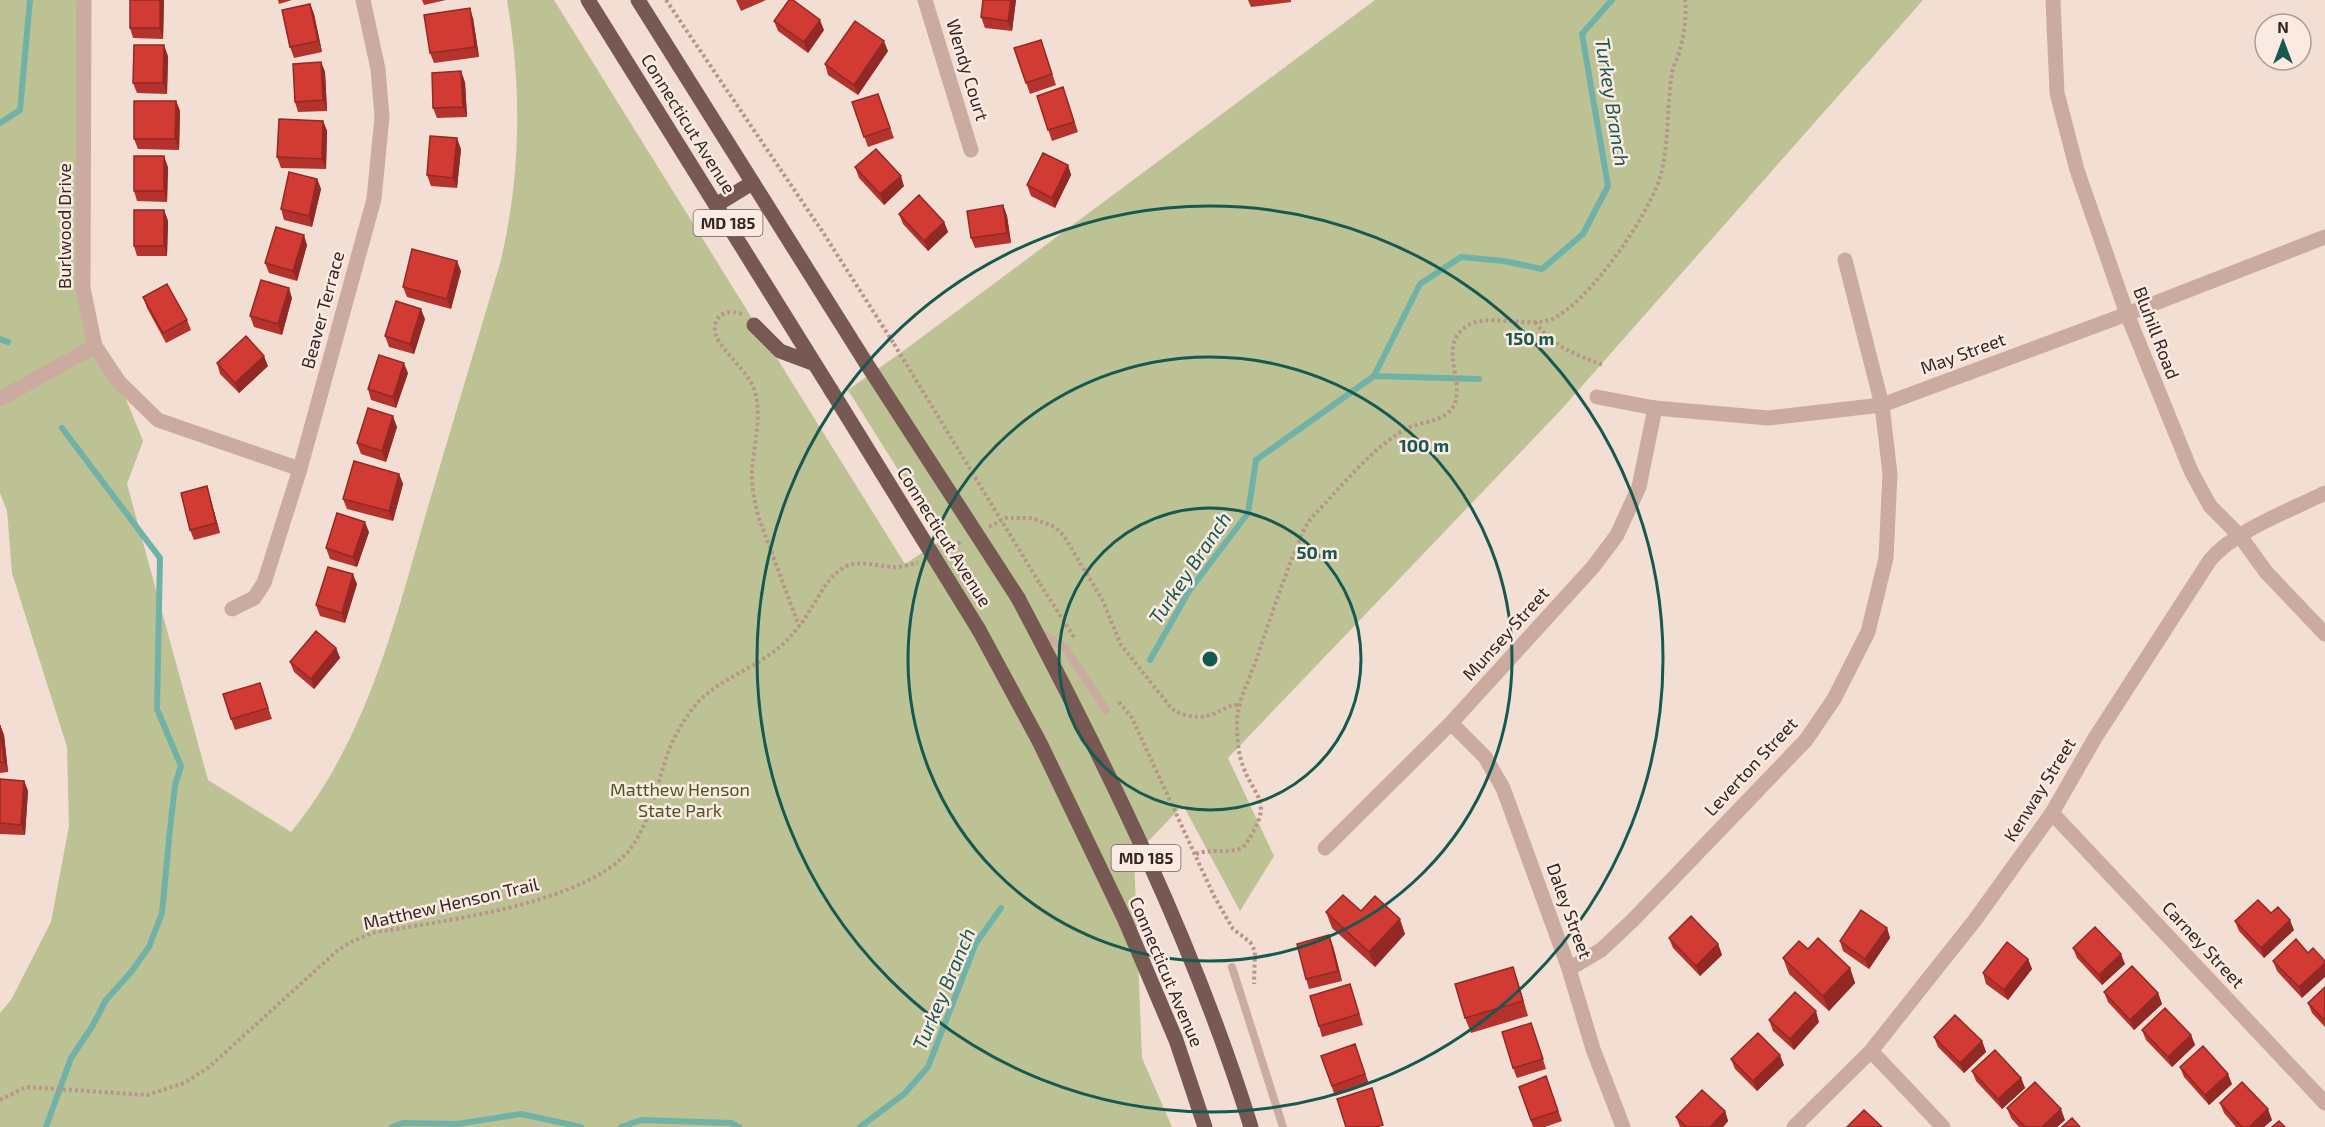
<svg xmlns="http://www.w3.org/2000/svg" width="2325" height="1127" font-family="'Exo 2',sans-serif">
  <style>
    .green { fill: #bcc294 }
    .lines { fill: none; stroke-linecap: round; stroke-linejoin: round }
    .stream { stroke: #71b2a8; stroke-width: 6 }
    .path { stroke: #b7958a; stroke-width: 4; stroke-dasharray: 3 3; stroke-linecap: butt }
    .service { stroke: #cbaba0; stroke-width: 8 }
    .minor { stroke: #cbaba0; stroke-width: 15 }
    .tertiary { stroke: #cbaba0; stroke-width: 15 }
    .primary { stroke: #785853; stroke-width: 15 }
    .path-bridge { stroke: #b7958a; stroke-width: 4; stroke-dasharray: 3 3; stroke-linecap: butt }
    .primary-bridge { stroke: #785853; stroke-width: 15 }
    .wall { fill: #b4332d }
    .shaded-wall { fill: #922924 }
    .building { fill: #d13b34; stroke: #922924; stroke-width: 1.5 }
    .ring { fill: none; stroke: #165950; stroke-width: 3 }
    .labels { text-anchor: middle; stroke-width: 5; stroke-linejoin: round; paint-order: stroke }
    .shield { fill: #faeae1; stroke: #6f615d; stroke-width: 1.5 }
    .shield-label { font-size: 16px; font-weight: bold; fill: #342624 }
    .street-label { font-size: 18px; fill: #342624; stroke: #faeae1 }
    .park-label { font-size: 18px; fill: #4d5525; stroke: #faeae1 }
    .water-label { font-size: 20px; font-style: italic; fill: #165950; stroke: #faeae1 }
    .centre { fill: #165950; stroke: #faeae1; stroke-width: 3 }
    .ring-label { font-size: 18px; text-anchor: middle; font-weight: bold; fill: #165950; stroke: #faeae1; stroke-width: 5; stroke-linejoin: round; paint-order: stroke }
  </style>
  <rect width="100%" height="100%" fill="#f3ded4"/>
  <!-- green -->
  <path class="green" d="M0,0H84L83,288L95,346L119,382L143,441L127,484L208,780L291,832C365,742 394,626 425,517C450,431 476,346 501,260C521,173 522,88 507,0H554L905,564L942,540L848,390L906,349L1375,0H1923L1559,412L1228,758L1274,856L1240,911L1183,805L1134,856L1142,1058L1172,1127H0V1013L11,1000L51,922L69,826L67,747L12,573L7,511L0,493Z"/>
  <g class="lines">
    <!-- stream -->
    <path class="stream" d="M0,123L20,110L30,0
      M0,339L8,342
      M1374,376L1479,379
      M1150,660L1189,591L1248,513L1256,460L1374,376L1420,284L1461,257L1504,261L1542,269L1583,234L1608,186L1582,34L1612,0
      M46,1127L71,1058L93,1025L106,1000L131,972L149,947L162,913L170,829L175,785L181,766L157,709L160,558L62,428
      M392,1127L403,1123L457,1124L521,1114L581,1127
      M621,1127L641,1120L731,1123L739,1127
      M860,1127L904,1094L928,1067L976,943L1001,908"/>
    <!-- path -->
    <path class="path" d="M666,0L824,234L894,344
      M742,314C730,310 716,312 715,327C713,347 748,367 755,392C762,418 754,444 752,470C751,486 755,501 758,516L799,626
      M1535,322C1555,349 1576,354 1605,366
      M989,527L1006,518H1032L1055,527L1064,536L1102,599L1121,645L1172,709C1183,716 1197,719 1210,715C1221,712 1226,705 1238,705
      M947,549L961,542
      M1040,584L1074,637
      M1119,702L1132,718L1214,896L1233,929L1250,942L1255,951L1254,984
      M1196,854C1212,848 1227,854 1242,848C1248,842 1251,836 1254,830C1271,800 1252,793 1243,766C1238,753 1237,738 1237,724C1237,699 1250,680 1257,657C1268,625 1279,592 1291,561C1297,548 1301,533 1309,521C1315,513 1324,505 1331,497C1353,473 1377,445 1406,429C1419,422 1440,422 1450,411C1471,388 1434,347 1467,326C1488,312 1527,329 1552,319C1589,303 1654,209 1662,170C1669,138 1667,105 1672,73C1673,66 1677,60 1679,53C1684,37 1687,17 1685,0
      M0,1100L26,1087L147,1095L184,1083L208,1068L337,951L351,942L372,933C441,921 570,906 622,858C652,829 656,779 672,743C679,728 688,713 699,701C725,675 763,666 788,639C796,630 804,621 810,610C821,594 828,575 847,566C861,560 877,566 892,567C900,568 910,564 918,563"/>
    <!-- service -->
    <path class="service" d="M1039,632L1066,649L1106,710
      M1232,967L1283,1127"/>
    <!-- minor -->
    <path class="minor" d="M84,0L83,288L95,346L119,382L158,420L300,469
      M925,0L971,150
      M2053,0L2057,93L2077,170L2127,314L2191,471L2210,506L2240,536L2266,572L2325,634
      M0,399L95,346
      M232,609L254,598L264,583L300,469L374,199L382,117L378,69L363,0
      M1451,723L1485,757L1503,788L1569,969L1593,1049L1623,1127
      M2052,813L2325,1103
      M1325,848L1451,723L1593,567L1617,535L1639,487L1655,408
      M1569,969L1601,950L1633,920L1806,740L1834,699L1868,632L1886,558L1890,474L1882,405L1845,260
      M1871,1051L1943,1127
      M1794,1127L1871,1051L1975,920L2052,813L2095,738L2210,560C2234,531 2291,510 2325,493"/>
    <!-- tertiary -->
    <path class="tertiary" d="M1597,397L1655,408L1768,418L1882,405L2127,314L2325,237"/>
    <!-- primary -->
    <path class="primary" d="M588,0L831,390
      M638,0L866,363
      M716,205L752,183
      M754,325L780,351L815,364
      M1018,598C1108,768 1194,943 1251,1127
      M979,630L1040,743L1125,920L1176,1040L1205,1127"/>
    <!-- path-bridge -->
    <path class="path-bridge" d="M894,344L1040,584"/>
    <!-- primary-bridge -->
    <path class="primary-bridge" d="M866,363L1018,598
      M831,390L979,630"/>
  </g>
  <!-- wall -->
  <path class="wall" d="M164,0L163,39L133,38L130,28Z
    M278,0H292L279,4Z
    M422,0H446L424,5Z
    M736,0H766L741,11Z
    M983,0H1016L1012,31L985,28L981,17Z
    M1248,0H1291V2L1251,7Z
    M310,4L314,14L322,52L294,58L290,47Z
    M473,18L479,57L434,63L430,53Z
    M774,21L824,30L808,53L778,31Z
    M1041,40L1056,85L1030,94L1014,48Z
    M888,51L858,95L828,75L825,64Z
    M168,56L167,94L137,93L133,83Z
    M321,62L325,72L327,111L298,112L295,102Z
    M465,82L467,117L437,118L433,108Z
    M878,94L894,138L868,147L852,102Z
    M1037,96L1067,98L1078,132L1052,141Z
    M176,101L180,111L179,150L138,149L134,139Z
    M323,121L327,131L326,169L281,168L277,157Z
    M461,149L457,188L431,186L427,175Z
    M1068,165L1071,175L1055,208L1031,196L1027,185Z
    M168,167L167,202L137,201L134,191Z
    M855,167L904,186L884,205L859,178Z
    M317,179L321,189L312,227L284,220L281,209Z
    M1003,205L1007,216L1011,243L975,248L971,238Z
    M164,210L168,221L167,256H137L134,246Z
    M899,214L944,222L948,232L928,251L903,224Z
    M307,245L297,281L269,273L265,263Z
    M461,271L451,309L407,297L403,287Z
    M143,297L187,320L191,330L166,343L147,308Z
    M292,298L282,335L254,327L250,316Z
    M425,319L414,354L389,347L385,336Z
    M217,363L268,366L239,393L220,374Z
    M408,373L396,408L371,400L368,389Z
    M397,427L386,462L361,454L357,443Z
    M399,474L403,484L393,521L347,509L343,499Z
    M210,497L220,533L194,540L190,530Z
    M369,532L357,567L330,559L326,548Z
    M357,584L345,623L320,616L316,605Z
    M336,648L340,658L314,689L294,672L290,662Z
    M260,683L272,719L235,730L231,719Z
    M0,725L4,735L8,772L0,773Z
    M0,779L24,781L28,791L25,835L0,834Z
    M1361,911L1405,934L1375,967L1332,928L1326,912Z
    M2271,913L2294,930L2264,958L2239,931L2235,921Z
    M1887,928L1890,938L1869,969L1843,951L1840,941Z
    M1669,938L1718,944L1722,955L1700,976L1673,948Z
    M1333,946L1342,981L1309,989L1306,979Z
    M2073,948L2125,964L2102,985L2077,958Z
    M1808,949L1850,968L1855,983L1829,1011L1789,974L1783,958Z
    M2308,953L2302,998L2277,971L2273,961Z
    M2028,959L2032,969L2008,1000L1986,984L1983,973Z
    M1513,967L1528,1016L1471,1033L1465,1018Z
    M1350,984L1363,1025L1322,1037L1319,1026Z
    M2325,987V1027L2312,1013L2308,1003Z
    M2104,992L2158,993L2162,1004L2134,1030L2108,1002Z
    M1769,1020L1819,1022L1794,1050L1773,1031Z
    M2142,1030L2191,1035L2195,1045L2172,1067L2146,1040Z
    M1535,1034L1546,1069L1517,1078L1513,1068Z
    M1934,1037L1982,1041L1986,1052L1964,1073L1938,1047Z
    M1355,1044L1369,1084L1335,1096L1321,1056Z
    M1731,1059L1784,1065L1757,1091L1735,1069Z
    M2180,1067L2232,1084L2209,1105L2184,1077Z
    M1972,1071L2021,1078L2025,1088L2002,1109L1976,1081Z
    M1546,1076L1562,1121L1545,1127H1533L1519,1087Z
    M2220,1103L2272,1120L2264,1127H2236L2224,1113Z
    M2007,1108L2065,1120L2057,1127H2019L2011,1118Z
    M1725,1111L1728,1121L1723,1127H1680L1676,1117Z"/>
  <!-- shaded-wall -->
  <path class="shaded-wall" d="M160,0H164L163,39L160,28Z
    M1011,0H1016L1012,31L1008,21Z
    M310,4L314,14L322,52L318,41Z
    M470,8L473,18L479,57L475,47Z
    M820,20L824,30L808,53L804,42Z
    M884,41L888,51L858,95L854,85Z
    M164,45L168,56L167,94L163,83Z
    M321,62L325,72L327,111L323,100Z
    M461,71L465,82L467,117L463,107Z
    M176,101L180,111L179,150L175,139Z
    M323,121L327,131L326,169L322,159Z
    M457,138L461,149L457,188L453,178Z
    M164,156L168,167L167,202L164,191Z
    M1068,165L1071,175L1055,208L1052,198Z
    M901,176L904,186L884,205L880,194Z
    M317,179L321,189L312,227L309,216Z
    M1003,205L1007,216L1011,243L1007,233Z
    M164,210L168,221L167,256L164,246Z
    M944,222L948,232L928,251L924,241Z
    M304,235L307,245L297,281L293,271Z
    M457,261L461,271L451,309L447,299Z
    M289,288L292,298L282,335L278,324Z
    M421,309L425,319L414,354L410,344Z
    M264,356L268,366L239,393L235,383Z
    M404,363L408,373L396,408L393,397Z
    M393,416L397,427L386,462L382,451Z
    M399,474L403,484L393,521L389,511Z
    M207,486L210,497L220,533L216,523Z
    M365,522L369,532L357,567L353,557Z
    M353,574L357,584L345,623L342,613Z
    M336,648L340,658L314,689L311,679Z
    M0,725L4,735L8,772L4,762Z
    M24,781L28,791L25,835L21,825Z
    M1400,919L1405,934L1375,967L1369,952Z
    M2290,920L2294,930L2264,958L2261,948Z
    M1887,928L1890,938L1869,969L1865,959Z
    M1329,935L1333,946L1342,981L1338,971Z
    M1718,944L1722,955L1700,976L1696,966Z
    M2121,954L2125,964L2102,985L2099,975Z
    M2028,959L2032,969L2008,1000L2004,990Z
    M2325,963V977L2302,998L2299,987Z
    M1513,967L1518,982L1528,1016L1523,1001Z
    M1850,968L1855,983L1829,1011L1823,996Z
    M2158,993L2162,1004L2134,1030L2130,1020Z
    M1816,1011L1819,1022L1794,1050L1790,1039Z
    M2191,1035L2195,1045L2172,1067L2168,1057Z
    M1982,1041L1986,1052L1964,1073L1960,1063Z
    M1780,1055L1784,1065L1757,1091L1753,1081Z
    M2228,1074L2232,1084L2209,1105L2205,1095Z
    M2021,1078L2025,1088L2002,1109L1998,1099Z
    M2061,1109L2065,1120L2057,1127H2042Z
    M2268,1109L2272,1120L2264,1127H2249Z
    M1725,1111L1728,1121L1723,1127H1710Z"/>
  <!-- building -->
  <path class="building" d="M130,0H160V28H130Z
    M789,0H793L820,20L804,42L774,21Z
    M983,0H1011L1008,21L981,17Z
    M310,4L318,41L290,47L282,10Z
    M470,8L475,47L430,53L424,15Z
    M855,21L884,41L854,85L825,64Z
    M1041,40L1052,74L1026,83L1014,48Z
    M134,45H164L163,83H133Z
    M321,62L323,100L295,102L293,64Z
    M461,71L463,107L433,108L432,73Z
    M1063,87L1074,122L1048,130L1037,96Z
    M878,94L890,128L864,137L852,102Z
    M134,101H176L175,139H134Z
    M279,119L323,121L322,159L277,157Z
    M430,136L457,138L453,178L427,175Z
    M876,149L901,176L880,194L855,167Z
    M1043,153L1068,165L1052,198L1027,185Z
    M134,156H164V191H134Z
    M289,172L317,179L309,216L281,209Z
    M919,195L944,222L924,241L899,214Z
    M1003,205L1007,233L971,238L967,211Z
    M134,210H164V246H134Z
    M276,227L304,235L293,271L265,263Z
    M412,249L457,261L447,299L403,287Z
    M261,280L289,288L278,324L250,316Z
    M167,284L187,320L163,333L143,297Z
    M396,301L421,309L410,344L385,336Z
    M246,336L264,356L235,383L217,363Z
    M379,355L404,363L393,397L368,389Z
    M368,408L393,416L382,451L357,443Z
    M354,461L399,474L389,511L343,499Z
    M207,486L216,523L190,530L181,493Z
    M337,513L365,522L353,557L326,548Z
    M328,567L353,574L342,613L316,605Z
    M316,631L336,648L311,679L290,662Z
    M260,683L268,708L231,719L223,694Z
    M0,725L4,762H0Z
    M0,779L24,781L21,825L0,823Z
    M1343,895L1361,911L1375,896L1400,919L1369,952L1326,912Z
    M2258,900L2271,913L2278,907L2290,920L2261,948L2235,921Z
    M1861,910L1887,928L1865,959L1840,941Z
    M1691,916L1718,944L1696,966L1669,938Z
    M2095,927L2121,954L2099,975L2073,948Z
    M1329,935L1338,971L1306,979L1297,944Z
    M1818,938L1850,968L1823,996L1783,958L1799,941L1808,949Z
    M2296,939L2308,953L2313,948L2325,961V963L2299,987L2273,961Z
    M2007,942L2028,959L2004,990L1983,973Z
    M2132,966L2158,993L2130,1020L2104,992Z
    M1513,967L1523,1001L1465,1018L1455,984Z
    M1350,984L1359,1014L1319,1026L1310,996Z
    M2325,987V1021L2308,1003Z
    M1795,992L1816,1011L1790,1039L1769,1020Z
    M2165,1008L2191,1035L2168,1057L2142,1030Z
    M1955,1015L1982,1041L1960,1063L1934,1037Z
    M1531,1023L1543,1059L1513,1068L1502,1032Z
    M1758,1033L1780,1055L1753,1081L1731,1059Z
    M1355,1044L1365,1074L1332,1086L1321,1056Z
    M2203,1046L2228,1074L2205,1095L2180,1067Z
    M1995,1050L2021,1078L1998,1099L1972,1071Z
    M1546,1076L1558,1111L1531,1120L1519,1087Z
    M2035,1082L2061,1109L2042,1127H2025L2007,1108Z
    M2242,1082L2268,1109L2249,1127H2242L2220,1103Z
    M1372,1088L1383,1125L1376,1127H1346L1337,1099Z
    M1702,1090L1725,1111L1710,1127H1687L1676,1117Z
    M1864,1110L1882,1127H1847Z
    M2072,1118L2080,1127H2062Z
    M2279,1121L2285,1127H2272Z"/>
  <!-- distance rings -->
  <g class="ring">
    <circle cx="1210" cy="659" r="151"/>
    <circle cx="1210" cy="659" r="302"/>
    <circle cx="1210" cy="659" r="453"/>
  </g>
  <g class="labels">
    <!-- shield labels -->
    <g class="shield">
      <rect x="693.5" y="210" width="69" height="26" rx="4.5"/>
      <rect x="1111.5" y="845" width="69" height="26" rx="4.5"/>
    </g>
    <g class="shield-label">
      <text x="728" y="229">MD 185</text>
      <text x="1146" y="864">MD 185</text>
    </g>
    <!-- street labels -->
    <g class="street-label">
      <text transform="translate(967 70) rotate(73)" y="6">Wendy Court</text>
      <text transform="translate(688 124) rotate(58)" y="6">Connecticut Avenue</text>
      <text transform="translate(65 226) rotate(-90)" y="6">Burlwood Drive</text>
      <text transform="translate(323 310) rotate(-75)" y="6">Beaver Terrace</text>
      <text transform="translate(2156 333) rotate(69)" y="6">Bluhill Road</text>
      <text transform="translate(1963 354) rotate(-20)" y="6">May Street</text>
      <text transform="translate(944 537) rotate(58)" y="6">Connecticut Avenue</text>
      <text transform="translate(1506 634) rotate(-48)" y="6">Munsey Street</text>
      <text transform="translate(1751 767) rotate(-47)" y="6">Leverton Street</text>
      <text transform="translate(2040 790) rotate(-58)" y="6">Kenway Street</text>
      <text transform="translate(451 904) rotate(-13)" y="6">Matthew Henson Trail</text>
      <text transform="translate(1569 911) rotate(70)" y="6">Daley Street</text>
      <text transform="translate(2203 945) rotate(47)" y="6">Carney Street</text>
      <text transform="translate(1166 972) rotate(67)" y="6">Connecticut Avenue</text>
    </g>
    <!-- park labels -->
    <g class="park-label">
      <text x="680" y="796">Matthew Henson<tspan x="680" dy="21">State Park</tspan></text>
    </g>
    <!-- water labels -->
    <g class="water-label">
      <text transform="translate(1612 102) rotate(81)" y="7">Turkey Branch</text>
      <text transform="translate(1190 568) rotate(-56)" y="7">Turkey Branch</text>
      <text transform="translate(944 989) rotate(-67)" y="7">Turkey Branch</text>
    </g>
  </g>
  <circle cx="1210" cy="659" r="9" class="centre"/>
  <g class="ring-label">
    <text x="1530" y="345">150 m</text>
    <text x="1424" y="452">100 m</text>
    <text x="1317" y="559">50 m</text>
  </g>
  <!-- north arrow -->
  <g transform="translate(2283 42)"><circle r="28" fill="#faeae1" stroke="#ab9c95" stroke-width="1.5"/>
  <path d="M0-4.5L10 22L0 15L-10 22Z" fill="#165950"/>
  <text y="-9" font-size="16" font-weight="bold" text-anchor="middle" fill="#342624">N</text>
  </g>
</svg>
